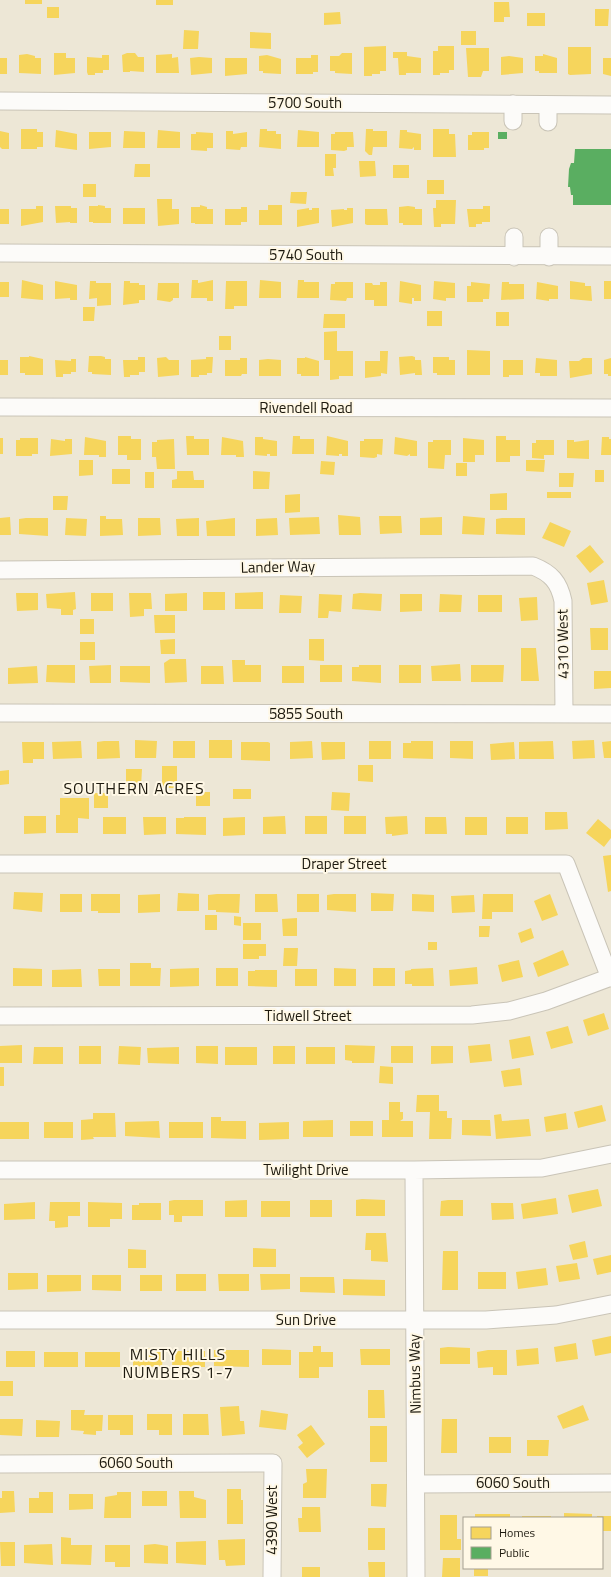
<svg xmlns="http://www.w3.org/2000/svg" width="611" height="1577" font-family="'Titillium Web',sans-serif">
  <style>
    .homes { fill: #f6d55c }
    .public { fill: #5aae61 }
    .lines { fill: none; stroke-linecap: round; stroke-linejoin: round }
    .minor-casing { stroke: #c9c4b7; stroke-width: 19 }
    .minor { stroke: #fcfbf9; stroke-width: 17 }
    .labels { text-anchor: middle; stroke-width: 4; stroke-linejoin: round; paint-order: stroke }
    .street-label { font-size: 15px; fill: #1d190e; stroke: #fff8e6 }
    .neighbourhood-label { font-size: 16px; letter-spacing: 1px; fill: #1d190e; stroke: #fff8e6 }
  </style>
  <rect width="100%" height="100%" fill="#ede7d6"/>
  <!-- homes -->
  <path class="homes" d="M25,0H42V4H25Z
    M156,0H173V5H156Z
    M494,2H509L510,17H504V22H494Z
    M47,7H59V18H47Z
    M595,9H609L608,26H595Z
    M340,12L341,24L324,25V13Z
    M527,13H545V26H527Z
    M184,30L199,31L198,49H183Z
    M461,31H476V45H461Z
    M250,32L271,33V49L250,48Z
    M386,46V71H380V74H372V76H364V47Z
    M438,46H454V70H449V73H440V75H433V51H438Z
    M568,47H591V74L570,75L568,74Z
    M466,48H489V71H483L481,77H468Z
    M393,52H407V56L421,58V73H406V75H399L398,58H393Z
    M54,53H66V58H75V73L54,75Z
    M127,53H135L138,57H144V72L130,71V72H123L122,55Z
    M342,53H352V74L335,73V71H330V56H339Z
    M27,54L35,56V58H41V74L19,73V55Z
    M172,54V58L178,57L179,73H156V55Z
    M543,54L557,58V73H539V71H535V56H543Z
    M102,55H109V70H103V73H95V75H88L87,72V57L102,58Z
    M267,55L281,59V74L263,73V71H259V56Z
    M311,55H318V72H313V74H296V58H311Z
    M509,56L523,58V73L501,75V57Z
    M199,57L212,58V73L191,75L190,58Z
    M0,58H7V74H0Z
    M225,58H247V74L225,76Z
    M603,58H611V76L603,74Z
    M21,129H37V132H43V147H37V149H21Z
    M260,129H267V131H276V134H281V149L259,147Z
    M366,129H373V131H387V147H373L372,155H369L365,151Z
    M433,129H449V134H455L456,157H433Z
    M56,130L77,134V150L55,147Z
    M158,130L180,132V148H157Z
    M298,130L319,132V147H297Z
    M400,130H407V132L421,134V150H414V147L412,149L399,148Z
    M0,131L9,133V149H2L0,147Z
    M124,131L145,132V148H123Z
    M226,131H233V134L247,132V147H241L240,150L226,149Z
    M89,132H111V147L89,149Z
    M196,132L213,133V148H207V151L191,150V134H196Z
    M335,132H353L354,147H347V150L344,151L331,150V134H335Z
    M472,132H489V148H484V150H468V135H472Z
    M325,154H336V168H333L334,176H325Z
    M359,161H375L376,176L360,177Z
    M135,164H150V177H134Z
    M393,165H409V178H393Z
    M427,180H444V194H427Z
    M83,184H96V197H83Z
    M291,192H307L306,204L290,203Z
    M157,199H172V209H179V224L158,226Z
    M436,200H456L455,224H441V227H434L433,208H436Z
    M98,205L105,206V208H111V223H93V222H89V206H98Z
    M200,205L207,207V209H213V224H195V223H191V207H200Z
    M268,205H282V225H259V210H268Z
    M36,206H43V222L21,226V209H36Z
    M55,206H71V208H77V223H70V222L56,223Z
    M408,206L415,207V209H422V225H403V223H399V207Z
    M483,206H490V222H482V224H476V227H469L467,209H483Z
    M241,207H247V222H241V225H225V209H241Z
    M123,208H145V224H123Z
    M309,208V210H312V208H319V223L297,227V210Z
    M347,208H353V223L332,227L331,210L344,209V210H347Z
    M0,209H9V224H0Z
    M365,209H387L388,225H367L365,224Z
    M22,280L43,285V300L21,298Z
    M192,280H198V283L213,280V301H207V298H191Z
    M260,280L281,282V298H259Z
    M298,280H304V282H319V298H297Z
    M55,281L77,285V300H70V298L55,299Z
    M90,281H96V283H111V305L97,306V298L89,299Z
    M124,281H130V283H139V285H145V300H139V303L123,305Z
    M226,281H247V306H234V309H225Z
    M400,281L421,285V301H414V298H412V304L399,302Z
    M434,281L455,283V298H446V301L433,299Z
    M570,281L585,283V286H591L592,301L570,299Z
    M604,281H611V299H604Z
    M0,282H9V297H0Z
    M335,282H353V298H347L346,301L330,300L331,284H335Z
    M380,282H387V306H374V300H365V283H372L373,285H380Z
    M471,282L490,284L489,299H483V302H467V286H471Z
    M502,282H509V284H524V299L501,300Z
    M537,282L558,286V299H549V301L536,299Z
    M158,283H179V298H173V300L170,302L157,300Z
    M83,307H95L94,321H83Z
    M427,311H442V326H427Z
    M496,312H509V326H496Z
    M324,314H345V328H323Z
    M337,331V351H353V376H339V379L330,380V360H324V332Z
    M219,336H231V350H219Z
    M467,350L490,351V375H467Z
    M380,351H388L387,374L381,373V376L365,378V361H380Z
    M29,356L43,359V375H25V373H20V357H29Z
    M89,356H101L105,357V359H111V375L92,374V372H88Z
    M412,356L415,357V360H421L422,375H415V373L400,375L399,357Z
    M138,357H145V372H139V375H130V377H124L123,360H138Z
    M166,357L169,360H179V375L158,377L157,358Z
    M206,357H213L212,373H207V375H199V377H191V360L206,359Z
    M305,357L319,361V376H301V374H297V358H305Z
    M433,357H449V360H455V375H437V373H433Z
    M240,358H247V374H242L241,376H225V360H240Z
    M536,358L557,360V376H540V373H535Z
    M583,358H592V374L570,378L569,361H579Z
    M611,358V376H608V374H604V360Z
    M71,359H76V372H71V374H63V377H56L55,360L71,361Z
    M268,359L281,360V376H259V360Z
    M0,360H8V375H0Z
    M503,360H523V375H509V377H503Z
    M118,436H131V439H141V460H127V455H118Z
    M186,436H194V439H209V455H187Z
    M293,436H300V439H314V454H292Z
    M327,436L348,441V456H342V454H339V456L326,455Z
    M496,436H506V440H520V456H510V462H496Z
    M85,437L106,441V457H99V455H84Z
    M222,437L243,441L244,457H236V455H221Z
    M255,437H263V439L277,441V456H270V454H267V456L255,455Z
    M395,437L417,441V456H410V454L407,456L394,454Z
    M602,437H609V439H611V455H601Z
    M0,438H3V454H0Z
    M20,438H38V454H32V456H16V440H20Z
    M463,438L484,440V455H475V462H463Z
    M51,439L65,441V439H72V454L50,456Z
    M174,439L175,469H157L156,457H152V442H157V440Z
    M364,439H383L382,455L377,454V457L374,458L360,457V441H364Z
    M433,440H451V455H445L444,469L428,468V442H433Z
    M536,440H554V455H544V459L532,458V443H536Z
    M567,440H574V442L589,440V459L567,458Z
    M79,460H93V475L79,476Z
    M526,460H545L544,472L526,471Z
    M321,461L335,462L334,475L320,474Z
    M456,463H467V476H456Z
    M112,469H130V484H112Z
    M595,470H604V482H595Z
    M177,471H193L194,480H204V488H172V480L177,479Z
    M253,471L270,472L269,489H253Z
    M145,472H154V488H145Z
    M559,473H574L573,487H559Z
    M547,492H571V498H547Z
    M507,493V510H490V494Z
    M300,494V512L285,513V495Z
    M53,496H68L67,510H53Z
    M338,515L360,517L361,535H339Z
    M100,516H106V519H122L123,535L100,536Z
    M379,516H401L402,533L380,534Z
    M463,516L485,518L484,535L462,534Z
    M10,517L11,535H0V518Z
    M319,517L320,534L290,535L289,518Z
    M442,517V535H420V518Z
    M26,518H48V536L19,534V519Z
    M66,518L87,519L86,536L65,535Z
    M138,518H160L161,535L138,536Z
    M199,518V536H177L176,519Z
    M235,518V536H207L206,521Z
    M277,518L278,535L256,536V519Z
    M502,518H525V535L496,534V519Z
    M550,522L571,531L564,547L542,538Z
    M590,545L604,562L590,573L576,556Z
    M604,580L608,602L591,605L587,583Z
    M75,592L76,609L73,610V615H61V609L47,608L46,594Z
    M203,592H225V610H203Z
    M263,592V609H235V593Z
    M16,593H38V610L17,611Z
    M91,593H113V611H91Z
    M129,593H151L152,609H144V616L130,617Z
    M187,593V611H165V594Z
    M360,593L382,594L381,611L352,609L353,594Z
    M319,594L342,595L341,612L329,611L328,618H318Z
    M400,594H422V611L400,612Z
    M440,594L462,595L461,612H439Z
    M280,595L302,596L301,613H279Z
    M478,595H502V612H478Z
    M537,597L538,620L521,621L519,598Z
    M154,615H175V633H155Z
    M80,619H94V634H80Z
    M590,628H608V650H591Z
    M175,639V654H161L160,640Z
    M309,639H324V661L309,660Z
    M80,642H95V660H80Z
    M521,648H536L539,681H521Z
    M170,659H186L187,682L165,683L164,663Z
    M232,660H245V665H261V682H233Z
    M460,664L461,681H432L431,666Z
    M47,665H75V683L46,682Z
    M111,665V683H90L89,666Z
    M320,665H342V682H320Z
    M359,665H381V683L352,681V667H359Z
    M399,665H421V683H399Z
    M471,665H504L503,682H471Z
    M37,666L38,683L8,684V668Z
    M120,666H150V683L120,682Z
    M201,666H223L224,684H201Z
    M282,666H304V683H282Z
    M594,671H611V688L594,689Z
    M135,740L157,741L156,758H135Z
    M209,740H232V758H209Z
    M594,740L595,758L573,759L572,741Z
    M81,741L82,758L53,759L52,742Z
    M104,741H119L120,758L97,759V742Z
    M173,741H195V758H173Z
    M312,741L313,758L290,759V742Z
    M369,741H391V759H369Z
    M411,741H433V759L403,758V743H411Z
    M450,741H473V759L450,758Z
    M553,741L554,759H519V742Z
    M611,741V758H604L602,742Z
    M22,742H44V759H33V763H23Z
    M241,742H268L270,743V761L241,760Z
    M321,742H345V759L322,760Z
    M514,742L515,759L491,760L490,744Z
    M358,765H373V782L358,781Z
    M162,766H177V788H162Z
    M126,769H142L141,787H126Z
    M9,770V784L0,785V771Z
    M233,789H251V799H233Z
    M196,792H210V806H196Z
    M332,792L350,793L349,811L331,810Z
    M94,793H108V808H94Z
    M60,798H89V819L78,818V833H56V815H60Z
    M545,812H567L568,829L545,830Z
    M24,816H46V833L24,834Z
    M285,816L286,834H263V817Z
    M305,816H327V834H305Z
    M344,816H366V834H344Z
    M407,816L408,834L392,836V834H386L385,817Z
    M103,817H126V834H103Z
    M143,817H166V834L144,835Z
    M184,817H206V835L176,834V818H184Z
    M245,817V835L223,836V818Z
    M425,817H446L447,834H425Z
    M465,817H487V835H465Z
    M506,817H528V834H506Z
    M598,819L611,830V838L604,847L586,833Z
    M611,855V891L608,892L603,856Z
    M14,892L43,893L42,912L13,909Z
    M178,893L199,894V911H177Z
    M371,893L394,894L393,911H371Z
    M60,894H82V912H60Z
    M91,894H120V913H98V911H91Z
    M160,894V912L138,913V895Z
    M217,894H240L239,913L216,912V910H208V895Z
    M255,894H277L278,912H255Z
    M297,894H319V912H297Z
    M334,894H356V912L327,910V895Z
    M412,894L434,895V912L412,911Z
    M483,894H513V912H492V919H482Z
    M550,894L558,915L542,921L534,901Z
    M474,895L475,912L452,913L451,896Z
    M205,915H217V930H205Z
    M234,916L241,917V926L234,925Z
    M297,918V936H283L282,919Z
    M243,923H261V940H243Z
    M479,926H490L489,937H479Z
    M531,928L534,938L521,943L518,933Z
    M428,942H437V950H428Z
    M243,944H266V956H259V959H243Z
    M284,948H298L297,966H283Z
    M563,950L569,965L538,977L533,963Z
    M519,960L523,977L502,982L498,965Z
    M130,963H151V968H161L160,986H130Z
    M477,967L478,984L450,986L449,970Z
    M13,968L42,969V986H13Z
    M199,968V986L170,987V969Z
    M216,968H238V986H216Z
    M334,968L356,969V986H334Z
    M373,968H395V986H373Z
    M433,968L434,986H412V984H405V971L411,970V969Z
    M81,969L82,987H52V970Z
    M98,969H120V986H99Z
    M295,969H317V986H295Z
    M255,970H277V987L248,986V971H255Z
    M604,1013L609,1029L588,1036L583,1020Z
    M568,1026L573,1043L551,1049L546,1032Z
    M530,1036L534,1055L512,1059L509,1040Z
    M490,1044L492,1061L470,1063L468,1046Z
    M22,1045V1063H0V1046Z
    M345,1045L375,1046L374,1063H352V1061L345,1060Z
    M79,1046H101V1064H79Z
    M119,1046L141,1047L140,1065L118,1064Z
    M196,1046H218V1064L196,1063Z
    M273,1046H295V1064H273Z
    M391,1046H413V1063H391Z
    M431,1046H453V1063L431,1064Z
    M34,1047H63V1064H33Z
    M179,1047V1064L148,1063L147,1048Z
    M225,1047H257V1065H225Z
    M306,1047H335V1064H306Z
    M380,1066L393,1067V1084L379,1083Z
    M0,1067H4V1086H0Z
    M520,1068L522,1085L504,1087L501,1071Z
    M417,1095H439V1111H447V1118H452L451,1139H429L430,1112H416Z
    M389,1102H400V1112H403V1119L400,1121H413V1137H382V1120H389Z
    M602,1105L606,1121L578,1128L574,1112Z
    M93,1113H115L116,1137H93L94,1139L81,1140V1120L93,1119Z
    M566,1113L568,1129L546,1132L544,1117Z
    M501,1114L502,1121L529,1119L531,1136L496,1139L494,1115Z
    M211,1117H221V1121H246V1139L211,1138Z
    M333,1120V1137H303V1121Z
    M462,1120H490L491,1136L462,1135Z
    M159,1121L160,1138L125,1136V1122Z
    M350,1121H373V1136H350Z
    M0,1122H29V1139H0Z
    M44,1122H73V1138H44Z
    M169,1122H203V1138H169Z
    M289,1122V1139L259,1140V1123Z
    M598,1189L602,1206L572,1213L568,1195Z
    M556,1198L558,1214L523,1219L521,1204Z
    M362,1199L385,1200V1216H356V1200Z
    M174,1200H203V1216H182V1222H174V1215H169V1201Z
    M247,1200V1217H225V1201Z
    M310,1200H332V1217H310Z
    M448,1200H463V1216H440L441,1201Z
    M261,1201H290V1217H261Z
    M35,1202V1219L4,1220V1204Z
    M50,1202H80V1216H68V1227L55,1228V1221H49Z
    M88,1202L122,1203V1219H110V1227H88Z
    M139,1203H161V1220H132V1205H139Z
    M491,1203H513L514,1219L492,1220Z
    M366,1233H386L388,1262L371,1261V1250H365Z
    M585,1241L588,1257L573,1260L569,1245Z
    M253,1248L276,1249V1267H253Z
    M128,1249L146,1250V1268H128Z
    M443,1251H458V1290H442Z
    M611,1255V1272L597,1275L593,1259Z
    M577,1263L580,1279L559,1282L556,1266Z
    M546,1268L548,1285L518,1289L516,1272Z
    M478,1272H506V1289H478Z
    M8,1273H38V1289L8,1290Z
    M176,1274H206V1291H176Z
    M218,1274H249V1291H219Z
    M260,1274H290V1289L261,1290Z
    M47,1275H81V1291L47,1292Z
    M92,1275H121V1291L92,1290Z
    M140,1275H162V1291H140Z
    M300,1277H334L335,1293L300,1292Z
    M343,1279L385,1280V1296L343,1295Z
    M611,1336V1353L595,1356L592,1340Z
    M576,1343L578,1359L556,1362L554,1347Z
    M313,1346H321V1352H333V1367H319V1378H299V1352H313Z
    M448,1347L470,1348V1364H440V1348Z
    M148,1348H156V1352H163L162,1367L133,1366V1351H148Z
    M538,1348L539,1364L517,1366L516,1350Z
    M262,1349L291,1350V1365H262Z
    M360,1349H390V1365H361Z
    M214,1350H249V1367L214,1366Z
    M488,1350H507V1375H493V1367L478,1368L477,1352Z
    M6,1351H35V1367H6Z
    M173,1351H205V1367H172Z
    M44,1352H78V1367H44Z
    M85,1352H120V1367H85Z
    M0,1381H13V1396H0Z
    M368,1390H384L385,1418H368Z
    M583,1405L589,1420L563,1429L557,1416Z
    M239,1406L240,1421H244L245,1434L222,1436L220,1407Z
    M71,1410H85L84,1415H103L102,1431H96V1435L83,1434L84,1431L71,1430Z
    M261,1410L288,1414L286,1430L259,1427Z
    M147,1414H172V1435H159V1430H147Z
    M183,1414H208L209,1435H183Z
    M108,1415H133V1435H120V1430H108Z
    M0,1419H23L22,1436L0,1435Z
    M442,1419H457V1453H441Z
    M36,1420L60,1421L59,1437H36Z
    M311,1425L325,1444L307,1458L298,1447L303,1443L297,1435Z
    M370,1426H387V1462H370Z
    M489,1437H511V1453H489Z
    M527,1440H549L548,1456H527Z
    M306,1469H327L326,1498H303V1484L307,1482Z
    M371,1484H387L386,1507L371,1506Z
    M227,1489H241V1500H243V1524H227Z
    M2,1491H14L15,1512L0,1513V1498H2Z
    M142,1491H167V1506H142Z
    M179,1491H194V1497L206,1500V1518H180Z
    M39,1492H53V1513H29V1498H39Z
    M117,1492H131V1518H104L105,1497L117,1495Z
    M69,1494H93V1509L69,1510Z
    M302,1507H320L321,1532H299L298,1518H302Z
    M564,1513L592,1514V1518H564Z
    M475,1514H510V1518H475Z
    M440,1515H457V1539H461V1550H440Z
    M522,1516H551V1518H522Z
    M597,1516H611V1531H602V1518H597Z
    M368,1528H385V1550H368Z
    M61,1537L71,1538V1545H92L91,1565L61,1564Z
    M245,1539V1565L226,1566L225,1560H219L218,1540Z
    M206,1541V1565L176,1563V1542Z
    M0,1542H15V1566H1Z
    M52,1544L53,1565L24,1563V1545Z
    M155,1544L168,1546V1564L144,1563V1545Z
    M105,1545H130V1567H115V1562H105Z
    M443,1558H460V1577H442Z
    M368,1562H385V1577H369Z
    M302,1567H320V1577H302Z
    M474,1568H488V1576H474Z"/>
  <!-- public -->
  <path class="public" d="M498,132H507V139H498Z
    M575,149H611V205H573V195H571L570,187H568L569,169L571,163H574Z"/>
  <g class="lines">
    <!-- minor casing -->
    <g class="minor-casing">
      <path id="minor" d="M0,101L611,105
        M513,104V121
        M548,105V122
        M514,237V257
        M0,253L611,256
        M549,257V237
        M0,407L611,408
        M0,570L533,566C551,573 559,582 563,601L564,714
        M0,713L611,714
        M0,864H566L610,978
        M0,1016L472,1015L509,1011L546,1001L611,977
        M0,1170H414L542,1168L611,1154
        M414,1170L416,1577
        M0,1320H486L556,1315L611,1304
        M0,1464L273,1463L272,1577
        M416,1484L611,1483"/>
    </g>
    <!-- minor -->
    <use href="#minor" class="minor"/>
  </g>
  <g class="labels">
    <!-- street labels -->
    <g class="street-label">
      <text x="305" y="108">5700 South</text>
      <text x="306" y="260">5740 South</text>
      <text x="306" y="413">Rivendell Road</text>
      <text transform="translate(278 567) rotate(-1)" y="5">Lander Way</text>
      <text transform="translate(563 644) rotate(-91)" y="5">4310 West</text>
      <text x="306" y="719">5855 South</text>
      <text x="344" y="869">Draper Street</text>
      <text x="308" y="1021">Tidwell Street</text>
      <text x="306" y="1175">Twilight Drive</text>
      <text x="306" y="1325">Sun Drive</text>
      <text transform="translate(415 1374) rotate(-91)" y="5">Nimbus Way</text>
      <text x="136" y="1468">6060 South</text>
      <text x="513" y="1488">6060 South</text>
      <text transform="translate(272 1520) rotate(-90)" y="5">4390 West</text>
    </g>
    <!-- neighbourhood labels -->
    <g class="neighbourhood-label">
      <text x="134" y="794">SOUTHERN ACRES</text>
      <text x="178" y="1360">MISTY HILLS<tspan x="178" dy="18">NUMBERS 1-7</tspan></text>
    </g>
  </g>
  <!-- legend -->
  <rect x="463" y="1517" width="140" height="52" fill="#fff8e6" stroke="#a59f90"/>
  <rect x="471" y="1527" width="20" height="12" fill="#f6d55c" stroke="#a59f90"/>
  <text x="499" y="1537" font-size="12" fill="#1d190e">Homes</text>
  <rect x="471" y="1547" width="20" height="12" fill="#5aae61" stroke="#a59f90"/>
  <text x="499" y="1557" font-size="12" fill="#1d190e">Public</text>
</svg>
